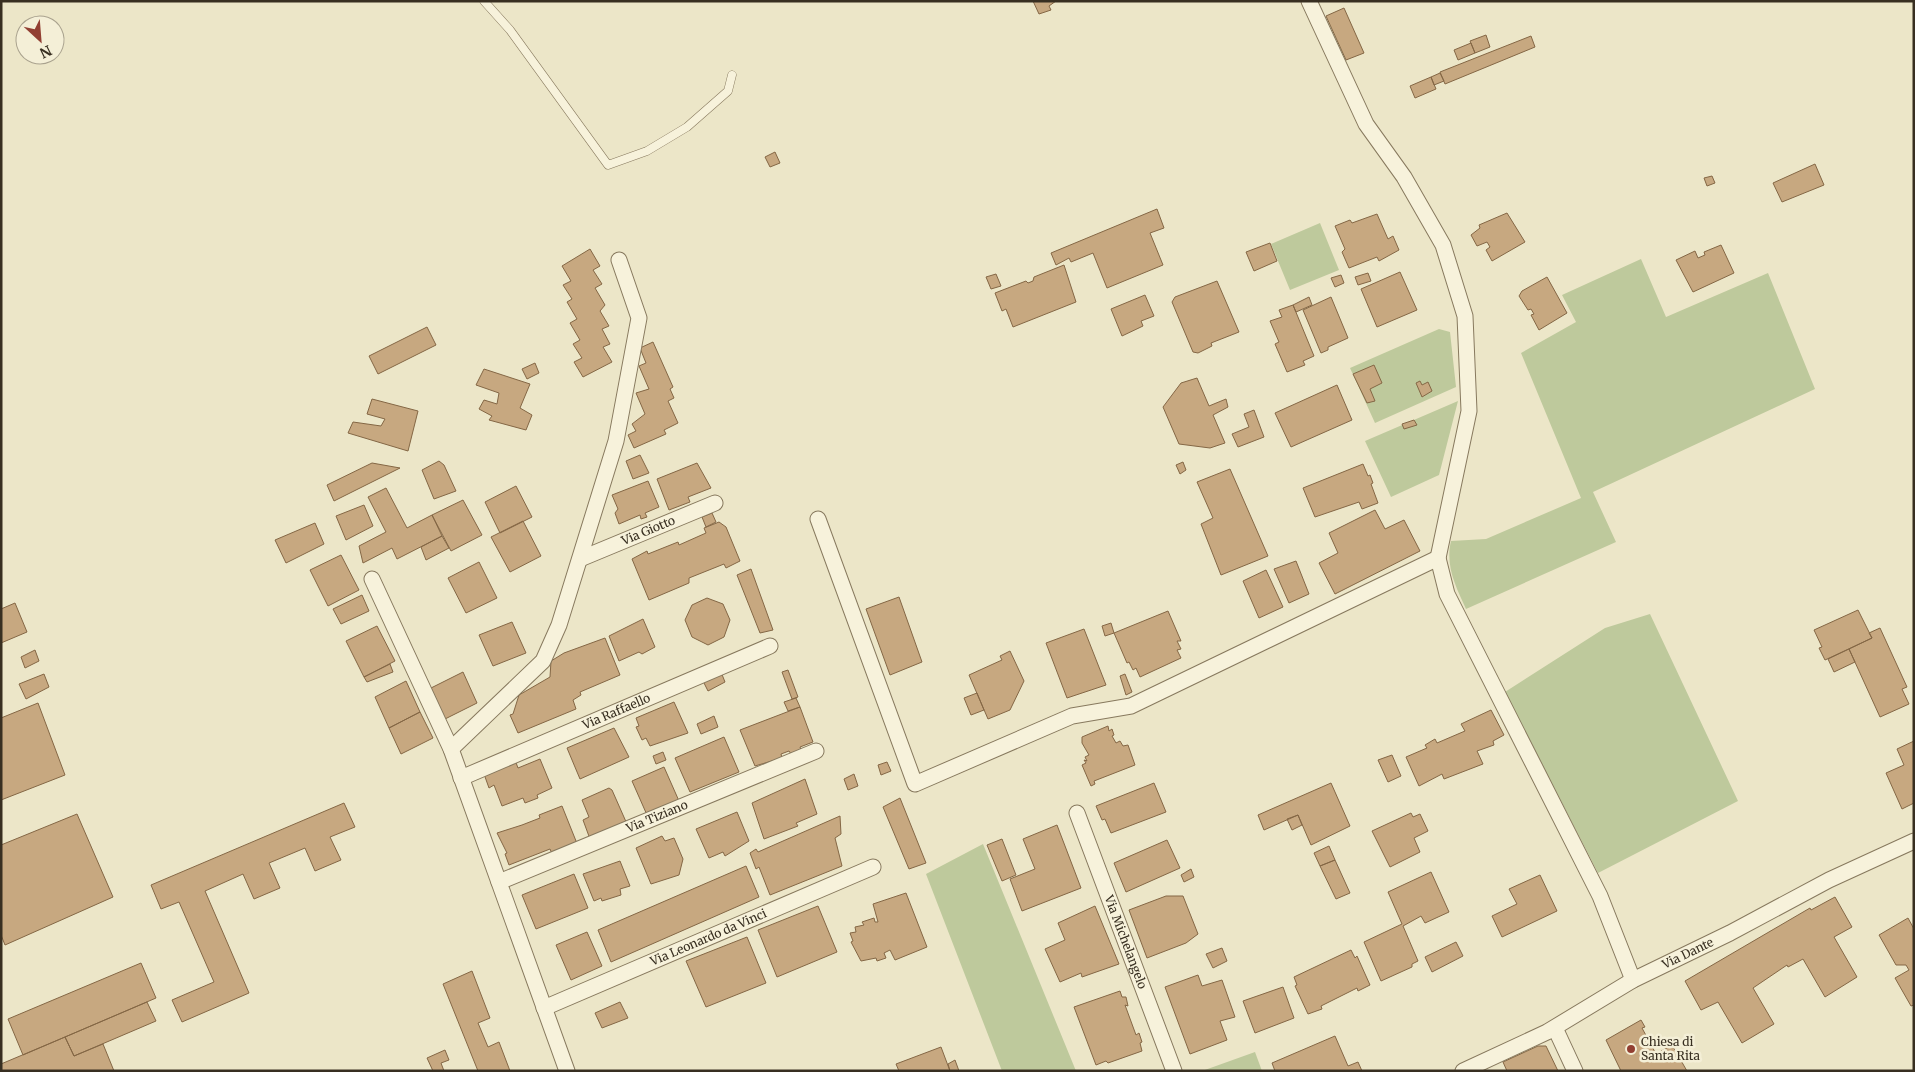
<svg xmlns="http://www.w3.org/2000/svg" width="1915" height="1072" font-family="Merriweather,serif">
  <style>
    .green { fill: #bec99c }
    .building { fill: #c7a880; stroke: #846745 }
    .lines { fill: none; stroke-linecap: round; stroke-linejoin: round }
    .lane-casing { stroke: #87795e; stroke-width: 9 }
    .street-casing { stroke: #87795e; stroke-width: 17 }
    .lane { stroke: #f7f2db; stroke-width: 8 }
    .street { stroke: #f7f2db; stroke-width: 15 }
    .poi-dot { fill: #923f32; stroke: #f4efd7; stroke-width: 2 }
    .labels { text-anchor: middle; stroke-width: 5; stroke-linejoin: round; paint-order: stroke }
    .street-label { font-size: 12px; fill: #382f21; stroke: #f4efd7 }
    .poi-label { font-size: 12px; fill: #382f21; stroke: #f4efd7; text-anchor: start }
  </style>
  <rect width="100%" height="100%" fill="#ece6c8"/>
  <!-- green -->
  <path class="green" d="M1320,223L1339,270L1290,290L1271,244Z
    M1641,259L1666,317L1768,273L1815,389L1593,492L1616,542L1466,609C1456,587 1445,566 1451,541L1486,539L1581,498L1521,353L1576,322L1562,295Z
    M1439,329L1450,332L1456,387L1375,423L1350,368Z
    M1458,401L1439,475L1391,497L1365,441Z
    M1650,614L1738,801L1598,873L1505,692L1605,628Z
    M983,844L1076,1071H1002L926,874Z
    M1255,1052L1262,1071H1202Z"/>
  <!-- building -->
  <path class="building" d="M1033,1H1056L1049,6L1051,10L1039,14Z
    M1344,8L1364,53L1346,60L1326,16Z
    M1486,35L1490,47L1475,53L1470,41Z
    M1531,36L1535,47L1445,84L1440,72Z
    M1471,43L1475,53L1458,60L1454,50Z
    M1440,73L1444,81L1434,85L1431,77Z
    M1431,77L1436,89L1415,98L1410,86Z
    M775,152L780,163L770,167L765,157Z
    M1815,164L1824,185L1782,202L1773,183Z
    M1712,176L1715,183L1707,186L1704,178Z
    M1157,209L1164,228L1150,233L1163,265L1107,288L1093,253L1071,262L1069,258L1056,265L1051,253Z
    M1507,213L1525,242L1492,261L1486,250L1490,247L1487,242L1477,246L1471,235L1480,228L1479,225Z
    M1377,214L1388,239L1393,236L1399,250L1379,261L1377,257L1349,268L1342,252L1345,249L1335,226L1350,220L1352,223Z
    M1270,243L1277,261L1254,271L1246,252Z
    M1721,245L1734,273L1693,292L1676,260L1695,251L1698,258L1705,255L1704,252Z
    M590,249L600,266L593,270L602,284L595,288L605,305L600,311L609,326L602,329L610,344L603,347L612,362L583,377L574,362L582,358L573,344L580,340L570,323L577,319L567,302L572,299L563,285L571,281L562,266Z
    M1064,265L1076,302L1013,327L1006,309L1002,311L995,293L1026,281L1028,283L1033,281L1034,277Z
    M1400,272L1417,310L1377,327L1361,289Z
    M1368,273L1371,281L1358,285L1355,277Z
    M996,274L1001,286L991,289L986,277Z
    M1341,275L1344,283L1335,287L1331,278Z
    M1547,277L1567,313L1539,330L1531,315L1534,314L1531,309L1528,310L1519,296L1522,291Z
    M1217,281L1239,332L1211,343L1212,346L1198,353L1193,352L1172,302L1175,297Z
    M1145,295L1154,316L1141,321L1143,326L1122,336L1111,309Z
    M1309,297L1312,305L1296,312L1293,305Z
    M1331,297L1348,338L1328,347V350L1321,353L1303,310Z
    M1293,305L1314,356L1303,361L1305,365L1287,372L1275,344L1279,342L1270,321L1282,317L1279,310Z
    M427,327L436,345L378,374L369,356Z
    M653,342L673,387L670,389L674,398L668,401L678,423L664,430L666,434L634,448L628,435L636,431L632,424L645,414L636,393L649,389L639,366L646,363L640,348Z
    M535,363L539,373L527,379L522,369Z
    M1374,365L1382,383L1370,389L1375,401L1367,403L1353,374Z
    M484,369L530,384L520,408L532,415L526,430L489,420L492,416L479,409L484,400L497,404L499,393L476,385Z
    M1197,378L1209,406L1226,399L1228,407L1213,415L1225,443L1210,448L1179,444L1163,407L1181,383Z
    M1420,381L1422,385L1428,382L1432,391L1422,397L1416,383Z
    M1337,385L1352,420L1291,447L1275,413Z
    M372,399L418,411L408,451L348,433L353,422L381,426L385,419L367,414Z
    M1254,410L1264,437L1238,447L1232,434L1249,427L1244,414Z
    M1414,420L1417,425L1404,429L1402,424Z
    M640,455L649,473L633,479L626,461Z
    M439,461L444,465L456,491L434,499L422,470Z
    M1183,462L1186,470L1180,474L1176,465Z
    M372,463L400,468L334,501L327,485Z
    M697,463L711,488L688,497L690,502L669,510L657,479Z
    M1363,464L1368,476L1370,475L1373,483L1371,484L1378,503L1362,509L1359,502L1315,517L1303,488Z
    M1230,469L1268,556L1221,575L1201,524L1213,518L1197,482Z
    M648,481L659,507L645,513L647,517L641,519L640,515L619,524L615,513L618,509L612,495Z
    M516,486L532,517L500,533L485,502Z
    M386,488L407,528L432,515L442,536L397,559L392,548L363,563L359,546L386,532L368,497Z
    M463,500L482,535L451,551L432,515Z
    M364,505L373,526L346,540L336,516Z
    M1375,510L1385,529L1404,520L1420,551L1335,594L1319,563L1338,553L1329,533Z
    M712,513L716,522L706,527L702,517Z
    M523,521L541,556L510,572L491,537Z
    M719,522L726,527L740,561L726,568L724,564L689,578V583L649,600L632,559L647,551L648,554L678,542L679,545L706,533L704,528Z
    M315,523L324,544L286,563L275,540Z
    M442,536L449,548L426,560L421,547Z
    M341,555L359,590L328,606L310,570Z
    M1296,561L1309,594L1289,603L1274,569Z
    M479,562L497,598L466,613L448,578Z
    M751,569L773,630L760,633L737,575Z
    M1266,570L1283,607L1259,618L1243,581Z
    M362,595L369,611L341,624L333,609Z
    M899,597L922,662L890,675L866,609Z
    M707,598L723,604L730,620L724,637L708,645L692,637L685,620L692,605Z
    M15,603L27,632L1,643V609Z
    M1858,610L1872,638L1825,660L1819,648L1822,647L1814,630Z
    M1168,611L1181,641H1177L1181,649L1177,650L1181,658L1140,677L1136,668L1133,670L1129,662L1127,663L1114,633Z
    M643,619L655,647L642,654L639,652L619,661L609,636Z
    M512,622L526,653L493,666L479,635Z
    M1111,623L1114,633L1105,636L1102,626Z
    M377,626L395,661L364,677L346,641Z
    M1880,628L1907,687L1902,689L1909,704L1880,717L1849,649L1872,638L1869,633Z
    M1084,629L1106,685L1067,698L1046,643Z
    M605,638L620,675L580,692L581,695L573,700L576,709L518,733L510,715L513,714L519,695L550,677L551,661L564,653Z
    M1849,649L1855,662L1834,672L1828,659Z
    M35,650L39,661L25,668L21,657Z
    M1010,651L1024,681L1010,710L988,719L969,675L1002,660L1000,656Z
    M390,664L393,672L367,682L364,677Z
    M788,670L798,697L792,699L782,672Z
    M463,672L477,703L445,719L431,688Z
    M721,672L725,682L708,691L703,681Z
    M44,674L49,687L26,699L19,684Z
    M1125,674L1132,692L1126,695L1120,676Z
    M406,681L420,712L389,728L375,697Z
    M977,693L984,710L971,715L964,698Z
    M796,698L800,707L788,711L784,702Z
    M674,702L688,733L650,746L646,738L642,740L636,727L639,726L636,718Z
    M38,703L65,775L1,800V718Z
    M800,707L813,742L800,747L801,750L791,754L789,751L781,754L782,758L755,766L740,730Z
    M1491,710L1504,735L1493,741L1494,745L1477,751L1483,764L1444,779L1442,774L1419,786L1406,757L1427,748L1425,745L1435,739L1437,743L1465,731L1461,724Z
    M420,712L433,738L401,754L389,728Z
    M714,716L718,727L701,734L697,724Z
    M1108,726L1109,731L1112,729L1114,735L1112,736L1116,743L1120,741L1123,746L1128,745L1135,765L1094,781L1095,784L1091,786L1082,765L1086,763L1084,760L1087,761L1085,757L1089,755L1082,743V737Z
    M614,728L629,757L580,779L567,748Z
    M724,737L739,772L690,792L675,758Z
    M1914,741V803L1902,809L1886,773L1904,765L1897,749Z
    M663,752L666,760L656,764L653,756Z
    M1392,755L1401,776L1388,782L1378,760Z
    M540,759L552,788L537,795L538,798L525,803L523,798L502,806L494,785L489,788L484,774L515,760L518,768Z
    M887,762L891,771L881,775L878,765Z
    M664,767L679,801L647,815L632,781Z
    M854,774L858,786L848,790L844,779Z
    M805,779L817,814L796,823L798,826L764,839L752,803Z
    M1154,783L1166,812L1111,833L1105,819L1102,820L1096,806Z
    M1331,783L1350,826L1311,845L1298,815L1264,830L1258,815Z
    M609,788L612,790L627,824L590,839L583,820L589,817L582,800Z
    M900,798L926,863L909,869L883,807Z
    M344,803L355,827L330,837L341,860L315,871L305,848L269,863L280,888L254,899L243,874L205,891L249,993L182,1022L172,1000L214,982L179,902L161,909L151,885Z
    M562,806L578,846L553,856L550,849L509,865L505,854L507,853L497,833L522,825L540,818L539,815Z
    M737,812L749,841L725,856L723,852L709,858L696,829Z
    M1411,813L1413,817L1420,814L1428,831L1414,838L1420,852L1390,867L1372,831Z
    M77,814L113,897L5,945L1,935V845Z
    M1298,815L1302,825L1292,830L1287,819Z
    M840,816L841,834L835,838L842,866L770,895L759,867L756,869L750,853L756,849L758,852Z
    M1057,825L1081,888L1022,911L1010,879L1035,869L1023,839Z
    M662,836L665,841L674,838L683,859L679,875L651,884L636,848Z
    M1002,839L1016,875L1002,881L987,845Z
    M1167,840L1180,868L1126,892L1114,863Z
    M1329,846L1335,860L1320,866L1314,853Z
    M1335,860L1350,893L1336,899L1320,866Z
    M620,861L630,886L620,889L621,895L602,901L601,898L594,901L583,874Z
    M746,866L759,897L611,962L598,930Z
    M1191,869L1194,877L1184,882L1181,875Z
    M1431,872L1449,912L1425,923L1421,916L1403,926L1418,961L1412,964V967L1381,981L1364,942L1402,924L1388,892Z
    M574,874L588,908L536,929L522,895Z
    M1540,875L1557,911L1502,937L1492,916L1517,904L1509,889Z
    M906,893L927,947L895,960L890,950L884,953L886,958L877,961L876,958L861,961L851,942L853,941L850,933L856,932L855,927L864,925L862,922L874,918L875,922H878L873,904Z
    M1166,896H1183L1198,934L1186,943L1147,958L1129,910Z
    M1835,897L1852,927L1834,937L1857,977L1825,997L1803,959L1788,967L1787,965L1753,988L1774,1024L1742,1043L1718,1002L1701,1010L1685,981L1810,908L1811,910Z
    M818,906L837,952L777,977L758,930Z
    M1095,906L1119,964L1082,977L1081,973L1060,982L1045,949L1065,940L1058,923Z
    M1908,918L1914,929V1005L1911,1006L1895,978L1909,970L1906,965H1896L1879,935Z
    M587,932L602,966L571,980L556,945Z
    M747,937L766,983L706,1007L686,961Z
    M1456,942L1463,956L1432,972L1425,957Z
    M1222,948L1227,961L1213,968L1206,954Z
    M1351,950L1355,958L1357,956L1370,985L1358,991L1357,988L1321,1006L1322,1009L1308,1014L1295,986L1297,985L1294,977Z
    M141,963L156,998L23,1055L8,1019Z
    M472,971L490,1018L478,1023L488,1047L499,1042L510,1071H478L443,984Z
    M1198,975L1202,986L1222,980L1235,1017L1220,1021L1227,1040L1190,1054L1165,987Z
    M1283,987L1294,1018L1255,1033L1243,1001Z
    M1120,991L1122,997H1126L1128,1006L1125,1005L1136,1035L1139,1033L1142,1042L1140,1043L1142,1051L1108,1063L1106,1061L1096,1065L1074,1007Z
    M147,1002L156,1021L74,1056L65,1037Z
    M620,1002L628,1018L602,1028L595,1013Z
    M1641,1020L1645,1027L1642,1028L1656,1054L1672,1045L1687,1071H1621L1606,1040Z
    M1335,1036L1348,1066L1358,1062L1362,1071H1275L1272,1063Z
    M65,1037L74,1056L103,1044L114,1071H1V1064Z
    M1538,1046H1546L1558,1071H1507L1503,1062Z
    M941,1047L950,1071H899L896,1064Z
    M445,1050L449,1060L441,1063L444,1071H433L427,1058Z
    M955,1060L959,1071H950L948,1064Z"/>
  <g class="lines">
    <!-- lane casing -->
    <g class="lane-casing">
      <path id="lane" d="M484,1L510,30L608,165L647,151L687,127L728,91L732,75"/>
    </g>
    <!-- street casing -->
    <g class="street-casing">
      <g id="street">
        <path d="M1309,1L1366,124L1404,177L1443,245L1465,316L1469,411L1438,558L1447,594L1600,896L1633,980"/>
        <path d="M818,519L915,784L1072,716L1131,706L1438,558"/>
        <path id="s1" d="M580,559L715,503"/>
        <path d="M372,579L451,749L567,1071"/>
        <path d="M451,749L543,661L559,625L616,441L639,318L619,260"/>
        <path id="s2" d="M461,778L770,646"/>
        <path id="s3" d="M1077,813L1174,1071"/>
        <path id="s4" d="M499,882L816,751"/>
        <path id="s5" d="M544,1008L873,867"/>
        <path d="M1555,1028L1575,1071"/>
        <path id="s6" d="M1463,1071L1547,1032L1633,980L1730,933L1829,880L1914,841"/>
      </g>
    </g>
    <!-- lane -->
    <use href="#lane" class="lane"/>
    <!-- street -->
    <use href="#street" class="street"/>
  </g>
  <!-- markers -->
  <circle class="poi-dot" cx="1631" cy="1049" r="5"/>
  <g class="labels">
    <!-- street labels -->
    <g class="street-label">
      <text dy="4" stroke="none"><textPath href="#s1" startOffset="74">Via Giotto</textPath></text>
      <text dy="4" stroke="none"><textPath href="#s2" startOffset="169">Via Raffaello</textPath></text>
      <text dy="4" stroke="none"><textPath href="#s4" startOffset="171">Via Tiziano</textPath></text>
      <text dy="4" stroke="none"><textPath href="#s5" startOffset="179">Via Leonardo da Vinci</textPath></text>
      <text dy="4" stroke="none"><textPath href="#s3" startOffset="138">Via Michelangelo</textPath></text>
      <text dy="4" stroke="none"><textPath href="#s6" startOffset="254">Via Dante</textPath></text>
    </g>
    <!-- poi labels -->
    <g class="poi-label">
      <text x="1641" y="1046">Chiesa di<tspan x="1641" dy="14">Santa Rita</tspan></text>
    </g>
  </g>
  <!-- border -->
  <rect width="1915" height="1072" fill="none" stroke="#382f21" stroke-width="5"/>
  <!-- north arrow -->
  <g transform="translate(40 40) rotate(154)"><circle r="24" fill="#f4efd7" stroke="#a9a28e"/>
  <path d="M0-4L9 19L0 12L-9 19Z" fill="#923f32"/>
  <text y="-8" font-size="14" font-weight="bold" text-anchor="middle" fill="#382f21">N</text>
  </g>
</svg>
